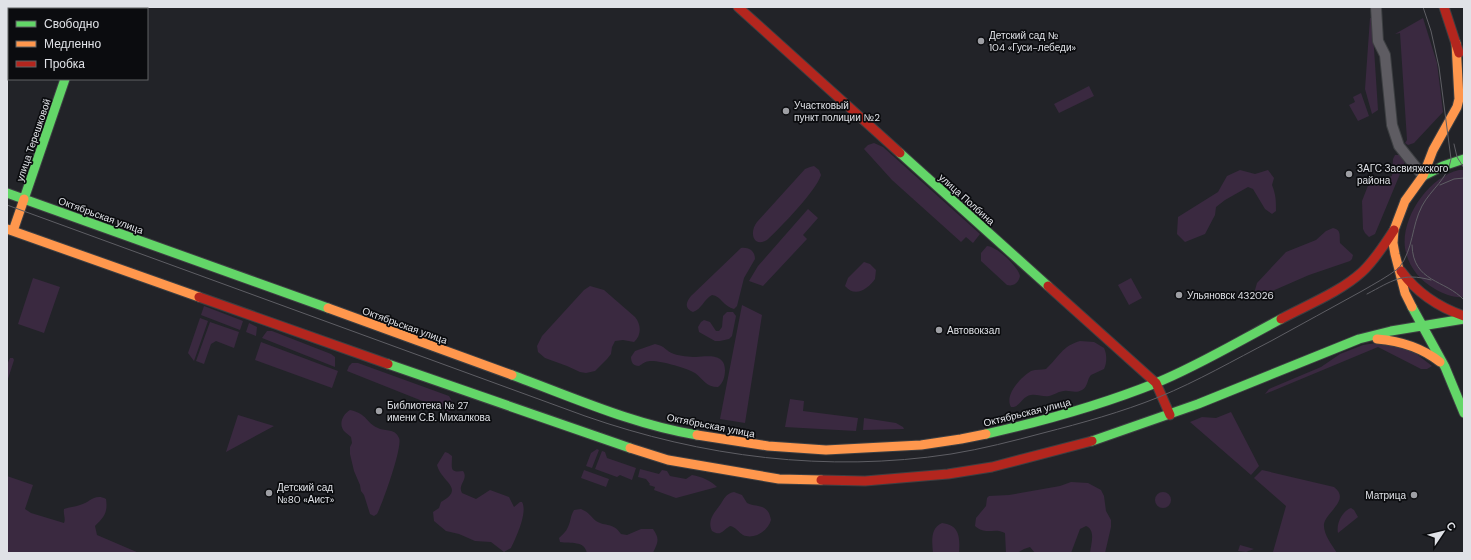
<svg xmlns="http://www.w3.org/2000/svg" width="1471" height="560" font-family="'DM Sans',sans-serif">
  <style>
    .green { fill: #3a2940 }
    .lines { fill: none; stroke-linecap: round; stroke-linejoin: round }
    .street-casing { stroke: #3d3f42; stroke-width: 12 }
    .fast-casing { stroke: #3d3f42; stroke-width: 11 }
    .slow-casing { stroke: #3d3f42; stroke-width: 11 }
    .jam-casing { stroke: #3d3f42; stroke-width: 11 }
    .street { stroke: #5e5c62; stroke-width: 10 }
    .fast { stroke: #63d668; stroke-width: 9 }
    .slow { stroke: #ff974d; stroke-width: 9 }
    .jam { stroke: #b3261e; stroke-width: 9 }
    .tram { stroke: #5e5e64; stroke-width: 1 }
    .poi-dot { fill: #9e9fa4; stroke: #0b0c0f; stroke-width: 1.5 }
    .labels { text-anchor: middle; stroke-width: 3.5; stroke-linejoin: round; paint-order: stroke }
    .poi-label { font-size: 10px; fill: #e0e2e7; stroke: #0b0c0f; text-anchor: start }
    .street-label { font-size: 10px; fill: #e0e2e7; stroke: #0b0c0f }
  </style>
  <rect width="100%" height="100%" fill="#222328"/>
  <!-- green -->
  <path class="green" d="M1370,18H1372L1378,110L1372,114L1365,89Z
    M1423,18L1437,63L1443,112L1414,143L1408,145L1405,143L1407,140L1400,33L1395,34Z
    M1089,86L1094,96L1059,113L1054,104Z
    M1361,93L1369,116L1358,121L1349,105L1355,102L1353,97Z
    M874,143L883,147L980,234L973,243L966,237L961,242L892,180L864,149L868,145Z
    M1395,155H1401L1405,162L1375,234L1369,237L1365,233L1363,229L1362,201L1369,183L1392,176L1393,159Z
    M814,166L819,170L821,175C816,191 780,228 767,240C753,248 749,232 757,222L805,169L810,167Z
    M1240,170L1255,174L1268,170L1274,178L1272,185C1276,195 1276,201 1276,211L1272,214L1265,209L1253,189L1248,187L1225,200L1216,207L1215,215L1205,234L1185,242L1177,234L1178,217L1218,192L1227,176Z
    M1459,170H1464V297C1453,298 1444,294 1435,289C1419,280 1408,266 1405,248C1401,217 1429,177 1459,170Z
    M808,209L818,218L803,235L807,239L763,286L749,281L758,266Z
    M1333,228C1342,230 1339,236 1340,243L1353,255L1352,259L1350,261L1309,275L1268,293L1260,294L1256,293L1255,290L1257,283L1286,252L1316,240L1326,231Z
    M987,246C996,246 1018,266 1020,276C1019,282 1014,287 1007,285L981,261V253Z
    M741,248C749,247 755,251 755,259L744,278L737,306L734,309C724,307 721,296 712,295C704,299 702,309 693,312C684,308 686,302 691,296Z
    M864,262L870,264L876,270L875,279C868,289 855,298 845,286L848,278Z
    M33,278L60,287L44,333L18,324Z
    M1131,278L1142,298L1129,305L1118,285Z
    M590,286L604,290L635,317C641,324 642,335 634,342L623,340L615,341L612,347L611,354L607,359L595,371L586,373L580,372L567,366L545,358L538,352L537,346L542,336L584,290Z
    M742,305L762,315L745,423L720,419Z
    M204,306L243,321L240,330L201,315Z
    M727,312H733L736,316L732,336L729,339L720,341H715L699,332L698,327L701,322L704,320L710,322L716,331H719L722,327L723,316Z
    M200,318L208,321L194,361L188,353Z
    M210,322L239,332L234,348L216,341L211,344L204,364L196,361Z
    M249,323L257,327L256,336L246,332Z
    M267,331H272L331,354L335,357V367L262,338Z
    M1080,341L1094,342L1104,348C1107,354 1107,363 1104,369L1091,375C1087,379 1088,387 1082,390C1075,394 1070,390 1064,391C1059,391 1054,395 1049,396C1043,397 1037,394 1031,395C1022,396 1020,408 1011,407C1004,395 1021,377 1031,371C1036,369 1041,370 1046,369C1059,357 1062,346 1080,341Z
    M261,342L338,371L332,388L255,360Z
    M1376,343L1406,346L1432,366L1427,369H1421L1378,347L1265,394L1269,389L1321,367L1340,354L1363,345Z
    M655,344C666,346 665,351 674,354C680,356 689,357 696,357C707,356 725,353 725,370C725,377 723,383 718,387C706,387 703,379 695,373C688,368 658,360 650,361C646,361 642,364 639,366C633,366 631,362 631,357L635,351Z
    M10,358H13L14,360L7,382V365Z
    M352,363H358L449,396L453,403L450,412L347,371L349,366Z
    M790,399L804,401L803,411L858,418L856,431L785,427Z
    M350,410C368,414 366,423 378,428C386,432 395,428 399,438C403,446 383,502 378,512C377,515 376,514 374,516L370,514L364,495L361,491L360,485L354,471L350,454V447L352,443C352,442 351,437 351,437C349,435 347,434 345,432C338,425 342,415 350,410Z
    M1231,412L1259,466L1251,475L1190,422L1202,417L1216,418Z
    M238,415L274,426L226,452Z
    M864,418L896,423L903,427L904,429L863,430Z
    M597,449L599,450L592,468L586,466L591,453Z
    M602,451L605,452L607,458L636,468L632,480L620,475L617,477L595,469Z
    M445,452L448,453L452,456C452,468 449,473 463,471C469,479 457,485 462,493L476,499L490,490L509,497L514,507L520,502H522C528,512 516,538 511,548L504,552L491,542L475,541L459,534L446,531L434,521L433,512L439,508L441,502C466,488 441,482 437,465Z
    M640,469L659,474L662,470L667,471L670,476L686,479L692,475C702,477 710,480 717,487L676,498L654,490L655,487L649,485L650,484L646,479L638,477Z
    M584,470L609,479L606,487L581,478Z
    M1262,470L1334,487C1351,500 1326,512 1324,524C1323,534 1332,545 1337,553H1276L1283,544L1276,553L1273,552L1286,506L1254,478Z
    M7,476L33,485L25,509L31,513L64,523C66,519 63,514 64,509C70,507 74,507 80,505C90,503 94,493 106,499C108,513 104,517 95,526L97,535L139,553H7Z
    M1071,482L1088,483L1101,490L1104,496L1106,511L1111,520V527L1105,553H1090C1091,544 1096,530 1086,526L1080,529L1071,553H1035L1030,547L1024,549L1017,553H1006L1005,533C994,527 986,536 975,526L976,518L986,506L987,498L989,496L1009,495L1060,486Z
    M1155 500a8 8 0 1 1 16 0a8 8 0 1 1-16 0Z
    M734,492L742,495L747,503C758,508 768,503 771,520C768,531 754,540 743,535C738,532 736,527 730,526C723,530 721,537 712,531C707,521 714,513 720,505C725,498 725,494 734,492Z
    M1351,508L1354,510L1358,517L1338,533C1336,524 1342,511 1351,508Z
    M581,509C590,513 590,516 596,521C606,527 613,522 621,534L627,535L641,529H653C660,539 658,542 653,553H587C584,540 571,544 560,542L559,538C562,535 566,532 568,527C571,521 570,517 574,510Z
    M942,523C960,525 960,538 959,553H933C932,542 930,528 942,523Z
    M1240,545L1254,549L1246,552L1238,551Z"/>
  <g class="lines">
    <!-- street casing -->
    <g class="street-casing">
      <path id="street" d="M1376,7L1378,41L1385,55L1392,125L1399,146L1423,176"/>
    </g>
    <!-- fast casing -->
    <g class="fast-casing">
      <path id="fast" d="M90,9L91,7
        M900,153L1048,286
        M1423,176L1443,166L1464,159
        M7,193L328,308
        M24,199L65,79
        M1412,307L1445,367L1464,413
        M388,364L630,448
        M512,375C572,397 634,425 697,435
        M986,434C1044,421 1101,405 1156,383C1198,366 1241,340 1281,319
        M1092,441L1198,404L1359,339L1391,331L1464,319"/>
    </g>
    <!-- slow casing -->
    <g class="slow-casing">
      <path id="slow" d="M7,229L199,297
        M13,231L24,199
        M1412,307L1405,293L1395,254L1393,243L1394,230L1405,201L1423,176L1433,150L1457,107L1459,99L1456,43
        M328,308L512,375
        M1377,339C1401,341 1421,347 1440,362
        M697,435L768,446L826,450L921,445L961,439L986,434
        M630,448L668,460L779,479L821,480"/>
    </g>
    <!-- jam casing -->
    <g class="jam-casing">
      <path id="jam" d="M738,7L900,153
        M1444,7L1459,53
        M1401,271C1417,293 1438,307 1464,316
        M1048,286L1156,383
        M199,297L388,364
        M1281,319C1307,305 1340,292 1362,272C1375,260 1384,245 1394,230
        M1156,383L1170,415
        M821,480L865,481L948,474L992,467L1092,441"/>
    </g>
    <!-- street -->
    <use href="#street" class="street"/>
    <!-- fast -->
    <use href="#fast" class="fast"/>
    <!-- slow -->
    <use href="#slow" class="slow"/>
    <!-- jam -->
    <use href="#jam" class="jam"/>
    <!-- tram -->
    <path class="tram" d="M1454,144L1457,157L1464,168
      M1440,185L1454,179L1464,178
      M7,205L585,416C702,457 827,473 951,454C982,449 1013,441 1043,433C1082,423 1122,412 1159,397C1198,381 1234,360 1271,341C1301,324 1332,308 1362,291C1374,284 1387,277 1399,268C1414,248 1411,227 1422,206C1431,189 1448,179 1451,159L1439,67L1431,31L1423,7
      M1412,245C1413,283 1445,279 1464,300
      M1367,294C1392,281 1402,272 1431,280"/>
  </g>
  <!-- markers -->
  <g class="poi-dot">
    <circle cx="981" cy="41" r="4"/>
    <circle cx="786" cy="111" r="4"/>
    <circle cx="1349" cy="174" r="4"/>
    <circle cx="1179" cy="295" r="4"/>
    <circle cx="939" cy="330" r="4"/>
    <circle cx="379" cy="411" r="4"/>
    <circle cx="269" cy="493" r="4"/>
    <circle cx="1414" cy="495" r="4"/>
  </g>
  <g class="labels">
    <!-- poi labels -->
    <g class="poi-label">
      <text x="989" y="39">Детский сад №<tspan x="989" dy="12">104 «Гуси-лебеди»</tspan></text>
      <text x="794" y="109">Участковый<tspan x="794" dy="12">пункт полиции №2</tspan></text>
      <text x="1357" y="172">ЗАГС Засвияжского<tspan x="1357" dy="12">района</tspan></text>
      <text x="1187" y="299">Ульяновск 432026</text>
      <text x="947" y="334">Автовокзал</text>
      <text x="387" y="409">Библиотека № 27<tspan x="387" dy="12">имени С.В. Михалкова</tspan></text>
      <text x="277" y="491">Детский сад<tspan x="277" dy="12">№80 «Аист»</tspan></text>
      <text x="1406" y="499" text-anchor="end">Матрица</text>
    </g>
    <!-- street labels -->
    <g class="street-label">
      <text transform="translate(33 140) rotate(-71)" y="4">улица Терешковой</text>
      <text transform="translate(967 199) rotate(42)" y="4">улица Полбина</text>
      <text transform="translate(101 215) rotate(20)" y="4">Октябрьская улица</text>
      <text transform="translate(405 325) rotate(20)" y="4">Октябрьская улица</text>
      <text transform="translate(1027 412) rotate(-14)" y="4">Октябрьская улица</text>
      <text transform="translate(711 425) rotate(11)" y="4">Октябрьская улица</text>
    </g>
  </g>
  <!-- border -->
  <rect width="1471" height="560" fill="none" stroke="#e0e2e7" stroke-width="16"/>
  <!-- legend -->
  <rect x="8" y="8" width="140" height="72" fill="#0b0c0f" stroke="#606265"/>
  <rect x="16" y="21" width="20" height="6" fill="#63d668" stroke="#606265"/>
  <text x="44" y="28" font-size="12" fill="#e0e2e7">Свободно</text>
  <rect x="16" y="41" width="20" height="6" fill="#ff974d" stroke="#606265"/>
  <text x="44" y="48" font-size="12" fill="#e0e2e7">Медленно</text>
  <rect x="16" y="61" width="20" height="6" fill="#b3261e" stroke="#606265"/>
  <text x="44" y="68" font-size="12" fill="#e0e2e7">Пробка</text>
  <!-- north arrow -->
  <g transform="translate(1443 532) rotate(55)" stroke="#0b0c0f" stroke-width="3" paint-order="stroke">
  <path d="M0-3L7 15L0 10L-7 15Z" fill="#e0e2e7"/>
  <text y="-6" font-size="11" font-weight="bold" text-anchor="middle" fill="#e0e2e7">С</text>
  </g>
</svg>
